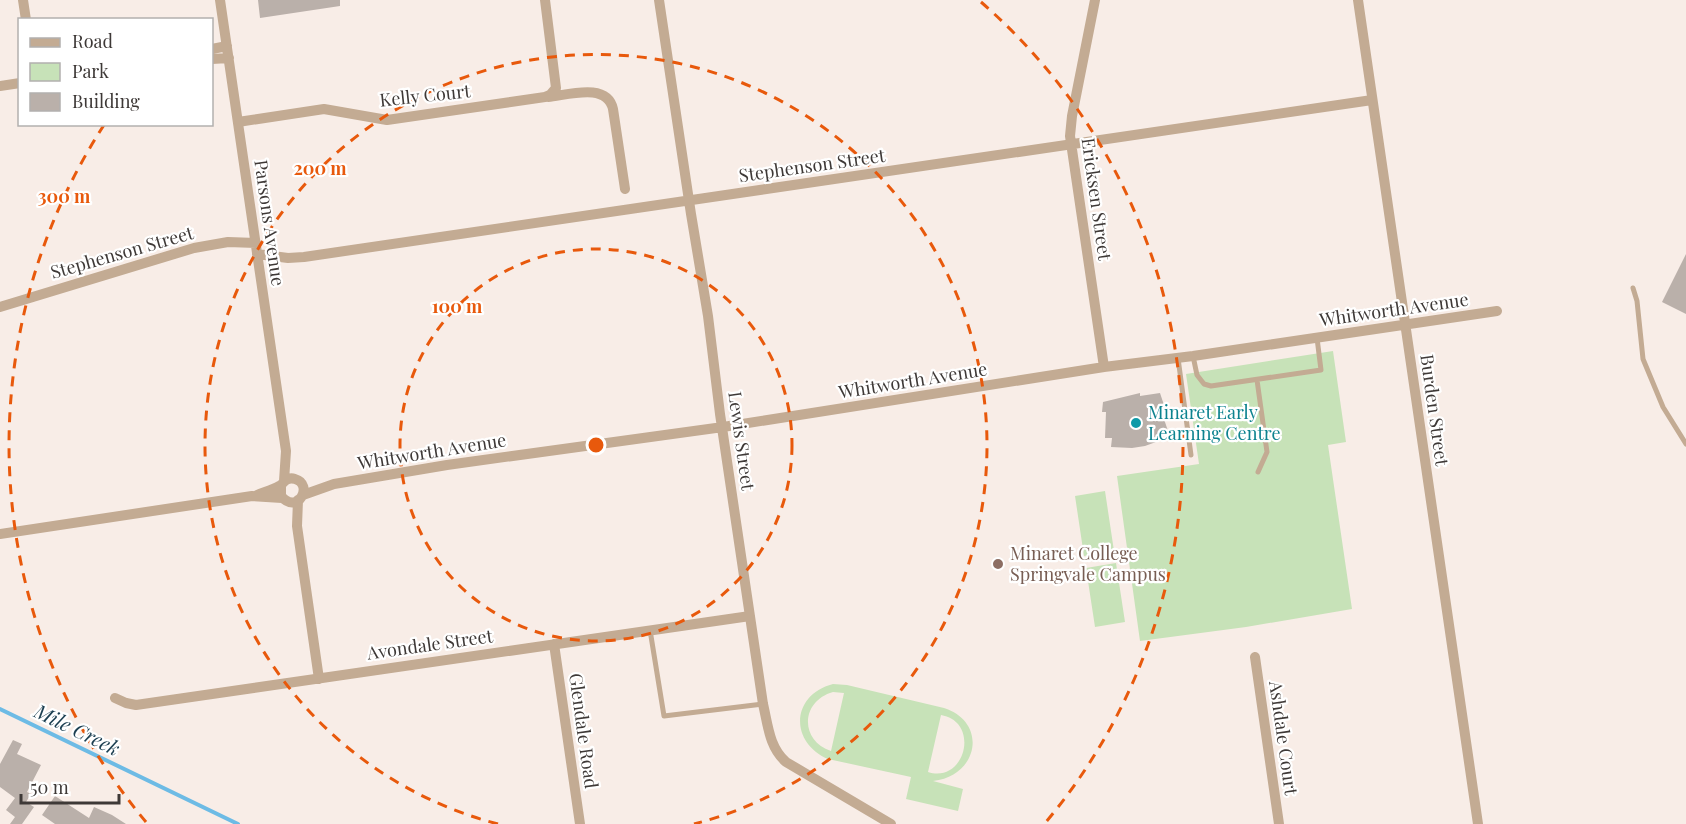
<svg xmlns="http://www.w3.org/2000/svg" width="1686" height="824" font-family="'Playfair Display',serif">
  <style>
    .green { fill: #c7e2b8; fill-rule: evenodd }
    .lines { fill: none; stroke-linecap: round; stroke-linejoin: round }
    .stream { stroke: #6dbbe5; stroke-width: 4 }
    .building { fill: #bab0aa }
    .lane { stroke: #c3ab93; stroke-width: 5 }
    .street { stroke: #c3ab93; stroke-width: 10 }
    .ring { fill: none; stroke: #e8590c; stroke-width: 3; stroke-dasharray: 10 8 }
    .culture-dot { fill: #0f9aa8; stroke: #fff; stroke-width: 2 }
    .education-dot { fill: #8d6e63; stroke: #fff; stroke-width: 2 }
    .labels { text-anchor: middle; stroke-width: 4.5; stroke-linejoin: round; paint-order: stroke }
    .street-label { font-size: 18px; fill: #3e3937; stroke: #fff }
    .culture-label { font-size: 18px; fill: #0d838f; stroke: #fff; text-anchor: start }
    .education-label { font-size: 18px; fill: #785e54; stroke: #fff; text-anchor: start }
    .water-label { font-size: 20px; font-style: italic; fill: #1c3f51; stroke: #fff }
    .centre { fill: #e8590c; stroke: #fff; stroke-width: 3 }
    .ring-label { font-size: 18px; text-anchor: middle; font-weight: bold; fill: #e8590c; stroke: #fff; stroke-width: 4.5; stroke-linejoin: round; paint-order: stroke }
  </style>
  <rect width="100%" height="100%" fill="#f8ede7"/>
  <!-- green -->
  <path class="green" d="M1333,351L1346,442L1328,445L1352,609L1246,627L1140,641L1117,476L1199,464L1186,374Z
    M1105,491L1114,551L1084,556L1075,496Z
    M1116,563L1125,622L1095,627L1086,568Z
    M833,684L847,685L944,708C988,722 979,776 933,781L963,789L958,811L906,799L911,777L828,759C789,742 791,695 833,684ZM833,692L844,693L831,751C799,740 801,701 833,692ZM941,715C981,722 965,784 928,772Z"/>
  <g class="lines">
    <!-- stream -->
    <path class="stream" d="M0,709L238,824"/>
  </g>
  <!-- building -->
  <path class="building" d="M258,0H340V6L260,18Z
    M1686,254V314L1662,302Z
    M1140,393V396L1160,393L1165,408L1161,410L1169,434L1163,436L1164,439L1145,446L1132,448L1111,447L1112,438H1105L1106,412H1102L1103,402Z
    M13,740L22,744L17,754L41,765L27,792L31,794L26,802L34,807L22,824H10L15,817L6,810L15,798L0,787V764Z
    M55,796L89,818L94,807L112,815L126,824H55L42,815Z"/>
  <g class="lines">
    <!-- lane -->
    <path class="lane" d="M1633,288L1637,301L1643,359L1663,407L1686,444
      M1193,356L1197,375L1204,384L1211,386L1321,370L1317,338
      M1178,358L1191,455
      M1257,380L1267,452L1258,472
      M650,630L664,716L763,704"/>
    <!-- street -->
    <path class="street" d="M23,0L26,20
      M220,0L286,451L284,481
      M659,0L691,214L708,316L720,414L763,704C768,725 769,747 786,762L891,824
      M1095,0L1072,116L1070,136L1104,367
      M1358,0L1478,824
      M212,49L227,46
      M212,59L229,58
      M0,86L20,83
      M548,97C568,95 607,82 613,109L625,189
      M238,122L324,109L387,120L545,97L550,95L556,88L545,0
      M257,254L288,258L304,257L1372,100
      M0,307L194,248L228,242L256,243
      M257,495C264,492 272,490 279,486C282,485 283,482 286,480C289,478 292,478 295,479C314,484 298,516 281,496V485
      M303,495L334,484L447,465L723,427L1104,367L1193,356L1497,311
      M298,500L297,526L319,679
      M0,534L252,496L282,498
      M554,644L580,824
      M1255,657L1279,824
      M115,698L126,703L136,705L750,616"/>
  </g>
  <!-- distance rings -->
  <g class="ring">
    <circle cx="596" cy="445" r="196"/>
    <path d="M498 824A391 391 0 1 1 694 824"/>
    <path d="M146 822A587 587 0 0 1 104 125M981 2A587 587 0 0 1 1046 822"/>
  </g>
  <!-- markers -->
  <circle class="culture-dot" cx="1136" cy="423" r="6"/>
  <circle class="education-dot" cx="998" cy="564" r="6"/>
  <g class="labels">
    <!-- street labels -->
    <g class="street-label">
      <text transform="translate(425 96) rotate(-6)" y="6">Kelly Court</text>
      <text transform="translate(812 166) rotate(-8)" y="6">Stephenson Street</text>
      <text transform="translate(1096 199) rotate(82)" y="6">Ericksen Street</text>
      <text transform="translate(269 223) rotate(82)" y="6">Parsons Avenue</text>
      <text transform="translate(122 253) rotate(-16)" y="6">Stephenson Street</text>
      <text transform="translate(1394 310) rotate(-8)" y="6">Whitworth Avenue</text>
      <text transform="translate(913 381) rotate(-9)" y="6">Whitworth Avenue</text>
      <text transform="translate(1434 410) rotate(82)" y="6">Burden Street</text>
      <text transform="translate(741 441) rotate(82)" y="6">Lewis Street</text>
      <text transform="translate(432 452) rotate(-9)" y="6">Whitworth Avenue</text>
      <text transform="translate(430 645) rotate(-8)" y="6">Avondale Street</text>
      <text transform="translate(583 731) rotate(82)" y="6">Glendale Road</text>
      <text transform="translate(1283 738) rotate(82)" y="6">Ashdale Court</text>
    </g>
    <!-- culture labels -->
    <g class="culture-label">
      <text x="1148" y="419">Minaret Early<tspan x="1148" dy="21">Learning Centre</tspan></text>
    </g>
    <!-- education labels -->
    <g class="education-label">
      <text x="1010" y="560">Minaret College<tspan x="1010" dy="21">Springvale Campus</tspan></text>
    </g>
    <!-- water labels -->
    <g class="water-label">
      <text transform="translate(77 730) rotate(26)" y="7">Mile Creek</text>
    </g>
  </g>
  <circle cx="596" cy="445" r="9" class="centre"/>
  <g class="ring-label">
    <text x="320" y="175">200 m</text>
    <text x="64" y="203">300 m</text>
    <text x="457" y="313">100 m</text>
  </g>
  <!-- legend -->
  <rect x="18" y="18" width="195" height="108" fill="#ffffff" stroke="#b2b0af" stroke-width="1.5"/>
  <rect x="30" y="38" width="30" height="9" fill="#c3ab93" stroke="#b2b0af" stroke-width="1.5"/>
  <text x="72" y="48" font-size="18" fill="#3e3937">Road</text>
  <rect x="30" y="63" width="30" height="18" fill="#c7e2b8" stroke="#b2b0af" stroke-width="1.5"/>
  <text x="72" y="78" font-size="18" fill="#3e3937">Park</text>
  <rect x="30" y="93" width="30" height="18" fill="#bab0aa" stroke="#b2b0af" stroke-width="1.5"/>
  <text x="72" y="108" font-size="18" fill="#3e3937">Building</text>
  <!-- scale -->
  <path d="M21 794v9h98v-9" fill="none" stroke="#3e3937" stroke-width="3"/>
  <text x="30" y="794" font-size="18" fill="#3e3937" stroke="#ffffff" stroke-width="4.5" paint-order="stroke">50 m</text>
</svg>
